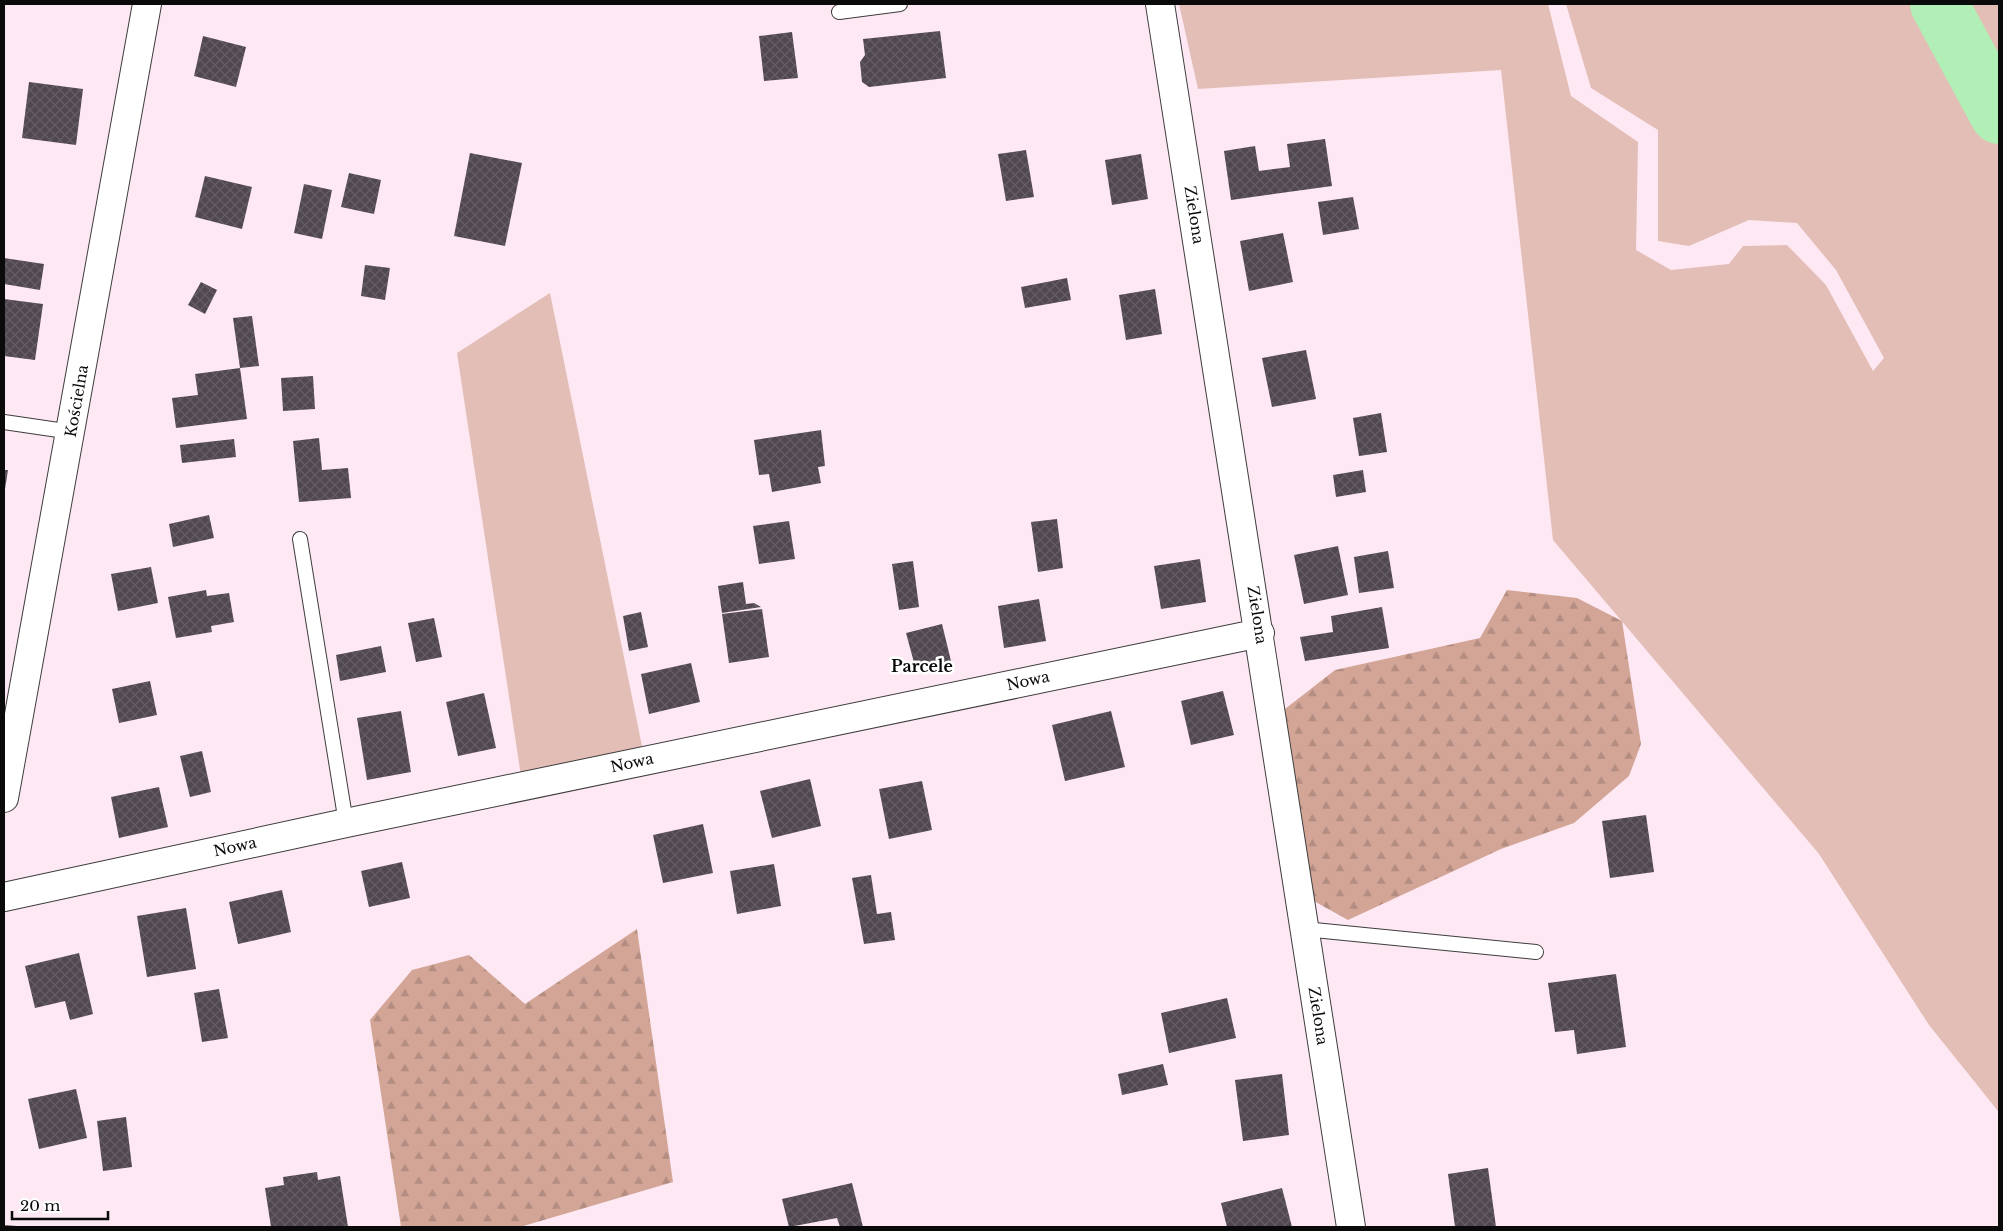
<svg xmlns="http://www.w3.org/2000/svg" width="2003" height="1231" font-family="'Libre Baskerville',serif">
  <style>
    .grass { fill: #e3beb6 }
    .forest { fill: url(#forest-firs) }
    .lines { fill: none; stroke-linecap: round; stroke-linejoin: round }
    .river { stroke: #b2efb6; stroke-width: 58 }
    .building { fill: url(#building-cross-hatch) }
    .service-casing { stroke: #3d3d3d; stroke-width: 16 }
    .minor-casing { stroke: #3d3d3d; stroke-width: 30 }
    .service { stroke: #fff; stroke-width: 14 }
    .minor { stroke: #fff; stroke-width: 28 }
    .labels { text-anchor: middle; stroke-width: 5; stroke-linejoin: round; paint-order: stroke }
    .street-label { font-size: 15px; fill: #0a0a0a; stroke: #fff }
    .neighbourhood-label { font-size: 16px; font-weight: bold; fill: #0a0a0a; stroke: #fff }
  </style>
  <defs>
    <pattern id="forest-firs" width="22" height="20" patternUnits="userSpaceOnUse" patternTransform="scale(1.25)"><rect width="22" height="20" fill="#d2a597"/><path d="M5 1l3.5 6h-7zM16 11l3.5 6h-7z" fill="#b38d81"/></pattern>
    <pattern id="building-cross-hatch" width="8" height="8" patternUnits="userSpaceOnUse" patternTransform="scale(1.25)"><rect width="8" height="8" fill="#514750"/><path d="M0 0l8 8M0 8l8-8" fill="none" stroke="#655d64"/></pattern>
  </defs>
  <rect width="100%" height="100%" fill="#fde8f3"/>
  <!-- grass -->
  <path class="grass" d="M1179,4H1548L1571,96L1638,142L1636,250L1671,270L1729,264L1743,246L1787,245L1826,285L1873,371L1884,358L1836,270L1797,223L1749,220L1689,246L1658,241V130L1591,88L1566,4H1929L1999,136L1998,1111L1929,1025L1819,854L1553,540L1501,70L1198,89Z
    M1949,4H1999V93Z
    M550,293L643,751L521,776L457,353Z"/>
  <!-- forest -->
  <path class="forest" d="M1507,590L1577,598L1622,621L1641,744L1629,776L1574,823L1501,849L1348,920L1312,900L1285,709L1335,670L1480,638Z
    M637,929L673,1182L520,1227H401L370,1020L412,970L469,955L525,1004Z"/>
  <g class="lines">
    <!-- river -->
    <path class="river" d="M1939,4L1999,115"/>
  </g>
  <!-- building -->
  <path class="building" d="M940,31L946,78L869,87L862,82L860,62L865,55L863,39Z
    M792,32L798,78L764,81L759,36Z
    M203,36L246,47L236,87L194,76Z
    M29,82L83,89L76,145L22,138Z
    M1325,139L1332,186L1231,200L1224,151L1255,146L1259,171L1290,167L1287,144Z
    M1026,150L1034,197L1006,201L998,154Z
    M470,153L522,163L505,246L454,236Z
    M1141,154L1148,199L1112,205L1105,160Z
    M349,173L381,180L374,214L341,207Z
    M205,176L252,187L242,229L195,217Z
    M304,184L332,190L322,239L294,233Z
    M1353,197L1359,229L1323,235L1318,202Z
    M1283,233L1293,282L1249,291L1240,241Z
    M4,258L44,264L40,290L4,284Z
    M365,265L390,268L385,300L361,296Z
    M1067,278L1071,300L1025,308L1021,287Z
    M201,282L217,290L205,314L188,305Z
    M1155,289L1162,334L1126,340L1119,295Z
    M4,299L43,304L35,360L4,356Z
    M252,316L259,366L240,368L233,318Z
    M1306,350L1316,399L1272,407L1262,358Z
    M240,368L247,419L176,428L172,398L198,395L195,374Z
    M313,376L315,409L283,411L281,378Z
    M1381,413L1387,452L1359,456L1353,418Z
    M821,430L825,466L818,467L821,483L772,492L769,474L759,475L754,440Z
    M319,438L322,470L348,468L351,498L299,502L293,441Z
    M234,439L236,457L182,463L180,445Z
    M4,470H8L5,489H4Z
    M1363,470L1366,492L1336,497L1333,475Z
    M209,515L214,538L173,547L169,524Z
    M1057,519L1063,568L1038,572L1031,522Z
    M789,521L795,559L759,564L753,526Z
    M1338,546L1348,595L1304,604L1294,555Z
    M1388,551L1394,588L1359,593L1354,557Z
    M1200,559L1206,602L1161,609L1154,566Z
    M913,561L919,607L899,610L892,564Z
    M151,567L158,603L118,611L111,574Z
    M743,582L746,604L754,603L761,607L722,613L718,586Z
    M206,590L207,596L229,593L234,622L211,626L212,632L176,638L168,597Z
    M1039,599L1046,641L1004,648L998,606Z
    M1382,607L1389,648L1305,661L1300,637L1333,632L1331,616Z
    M762,609L769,657L729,663L722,614Z
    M641,612L648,647L629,651L623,616Z
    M434,618L442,657L416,662L408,623Z
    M942,624L951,661L916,670L906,633Z
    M381,646L386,672L340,681L336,655Z
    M691,663L700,702L649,714L641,674Z
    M150,681L157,715L119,723L112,689Z
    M1223,691L1234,735L1191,745L1181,701Z
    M484,693L496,748L458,756L446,702Z
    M401,711L411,772L367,780L357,718Z
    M1111,711L1125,767L1065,781L1052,725Z
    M202,751L211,792L190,797L180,756Z
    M810,779L821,826L772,838L760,791Z
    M922,781L932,830L889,839L879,789Z
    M159,787L168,827L119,838L111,797Z
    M1646,815L1654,872L1610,878L1602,821Z
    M703,824L713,873L663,883L653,835Z
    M402,862L410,898L369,907L361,871Z
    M774,864L781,906L737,914L730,871Z
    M871,875L877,914L891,912L895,940L864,944L852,878Z
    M282,890L291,932L238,944L229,902Z
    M186,908L196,969L147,977L137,916Z
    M79,953L93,1014L70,1020L65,1001L35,1008L25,966Z
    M1616,974L1626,1047L1577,1054L1574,1030L1555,1032L1548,983Z
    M219,989L228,1038L202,1042L194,993Z
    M1227,998L1236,1038L1169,1053L1161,1013Z
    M1163,1064L1168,1085L1122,1095L1118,1074Z
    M1282,1074L1289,1135L1243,1141L1235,1080Z
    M76,1089L87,1138L39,1149L28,1099Z
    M126,1117L132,1167L103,1171L97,1121Z
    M1488,1168L1496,1227H1455L1448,1174Z
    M317,1172L318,1180L340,1176L348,1227H271L265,1188L284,1185L283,1177Z
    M852,1183L863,1227H840L837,1218L789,1227L782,1199Z
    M1282,1188L1292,1227H1227L1221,1203Z
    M4,1225L17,1226V1227H4Z"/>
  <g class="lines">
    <!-- service casing -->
    <g class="service-casing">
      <path id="service" d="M839,12L900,4
        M4,422L72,432
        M300,539L346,823
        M1304,929L1536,952"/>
    </g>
    <!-- minor casing -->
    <g class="minor-casing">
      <path id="minor" d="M1160,4L1351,1227
        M4,798L147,4
        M4,897L346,823L1260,633"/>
    </g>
    <!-- service -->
    <use href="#service" class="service"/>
    <!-- minor -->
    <use href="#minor" class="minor"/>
  </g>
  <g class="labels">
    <!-- street labels -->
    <g class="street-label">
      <text transform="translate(1194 215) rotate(81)" y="5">Zielona</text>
      <text transform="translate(77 401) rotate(-80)" y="5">Kościelna</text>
      <text transform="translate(1257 615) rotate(81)" y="5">Zielona</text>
      <text transform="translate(1028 681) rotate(-12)" y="5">Nowa</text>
      <text transform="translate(632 763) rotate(-12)" y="5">Nowa</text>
      <text transform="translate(235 847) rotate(-12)" y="5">Nowa</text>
      <text transform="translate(1318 1016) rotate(81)" y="5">Zielona</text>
    </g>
    <!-- neighbourhood labels -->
    <g class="neighbourhood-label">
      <text x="922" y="672">Parcele</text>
    </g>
  </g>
  <!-- border -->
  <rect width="2003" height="1231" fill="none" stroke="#0a0a0a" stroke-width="10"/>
  <!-- scale -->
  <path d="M12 1211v8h96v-8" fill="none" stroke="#0a0a0a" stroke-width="2.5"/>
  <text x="20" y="1211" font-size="15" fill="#0a0a0a" stroke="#ffffff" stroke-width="4" paint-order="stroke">20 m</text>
</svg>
